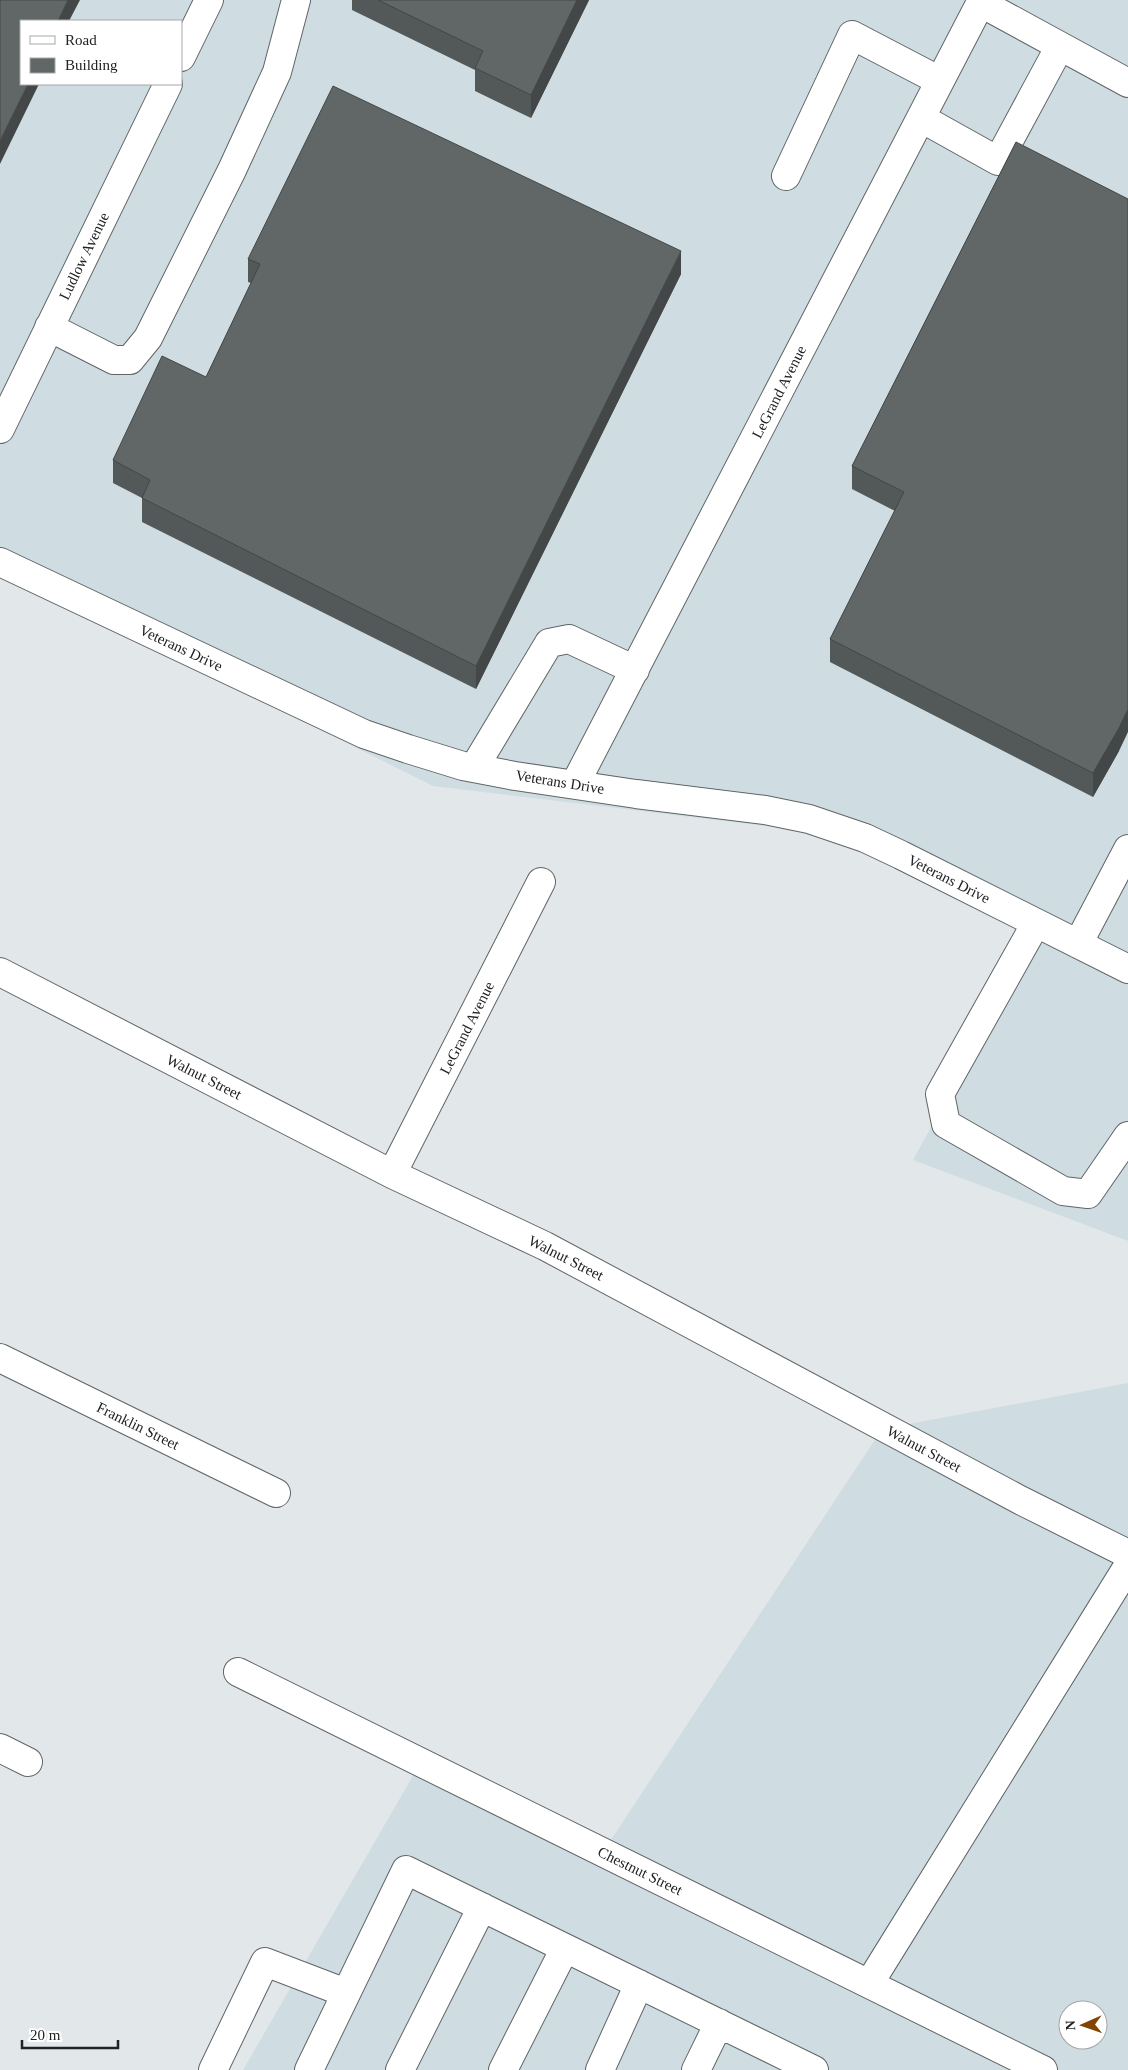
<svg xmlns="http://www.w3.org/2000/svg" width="1128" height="2070" font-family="Georgia,serif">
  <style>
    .built { fill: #cfdde3; fill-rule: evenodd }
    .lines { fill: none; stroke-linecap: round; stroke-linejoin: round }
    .minor-casing { stroke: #606567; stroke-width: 30 }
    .minor { stroke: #fff; stroke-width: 28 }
    .wall { fill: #535858 }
    .shaded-wall { fill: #444747 }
    .building { fill: #616666; stroke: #444747 }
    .labels { text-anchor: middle; stroke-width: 5; stroke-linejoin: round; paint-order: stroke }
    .street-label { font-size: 15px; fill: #202223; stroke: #fff }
  </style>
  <rect width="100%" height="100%" fill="#e2e7ea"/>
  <!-- built -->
  <path class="built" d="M0,0H1128V1241L913,1160L1041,927L865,838L433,786L0,570ZM21,21H181V84H21Z
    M1128,1383V2070H243L418,1767L595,1864L882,1429ZM1068,2010H1098V2040H1068Z"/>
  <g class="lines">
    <!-- minor casing -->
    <g class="minor-casing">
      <path id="minor" d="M981,3L1128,83
        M181,57L209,0
        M921,118L998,161L1060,46
        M786,176L852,35L940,81
        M49,327L114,360H130L148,338L232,170L277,72L296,0
        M0,429L168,84
        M0,562L364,734L408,749L463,766L515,776L636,794L765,810L809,819L865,838L901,855L1128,969
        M474,768L549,643L569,639L635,670
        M575,784L982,0
        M1036,923L940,1094L946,1124L1063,1191L1088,1194L1128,1136
        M1078,944L1128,849
        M0,972L392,1174L545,1246L1020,1500L1128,1554
        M392,1174L541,882
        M0,1358L276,1493
        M238,1672L1043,2070
        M0,1748L28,1762
        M869,1984L1128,1566
        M213,2070L265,1962L346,1993
        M309,2070L406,1870L814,2070
        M400,2070L482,1907
        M503,2070L565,1948
        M600,2070L639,1984
        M696,2070L719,2023"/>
    </g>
    <!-- minor -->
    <use href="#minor" class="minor"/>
  </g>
  <!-- wall -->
  <path class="wall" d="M352,0H589L531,118L475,91V70L352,10Z
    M1016,142L1119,751L1093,797L830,662V639L895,511L852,489V466Z
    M248,259L681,274L476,689L142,522V498L113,483V460L206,377L251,283L248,282Z"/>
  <!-- shaded-wall -->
  <path class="shaded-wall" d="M68,0H80L69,21H58Z
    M577,0H589L531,118V95Z
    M28,84H39L0,164V141Z
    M681,251V274L476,689V666Z
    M1128,709V732L1119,751L1093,797V773Z"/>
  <!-- building -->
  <path class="building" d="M0,0H68L58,21H21V84H28L0,141Z
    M378,0H577L531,95L475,68L483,51Z
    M333,86L681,251L476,666L142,498L150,480L113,460L162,356L206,377L260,264L248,259Z
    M1016,142L1128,199V709L1119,728L1093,773L830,639L904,492L852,466Z"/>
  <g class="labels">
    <!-- street labels -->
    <g class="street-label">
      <text transform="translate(84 256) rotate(-64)" y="5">Ludlow Avenue</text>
      <text transform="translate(779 392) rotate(-63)" y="5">LeGrand Avenue</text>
      <text transform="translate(181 648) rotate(25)" y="5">Veterans Drive</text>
      <text transform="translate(560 782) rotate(9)" y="5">Veterans Drive</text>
      <text transform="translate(949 879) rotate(27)" y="5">Veterans Drive</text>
      <text transform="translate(467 1028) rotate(-63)" y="5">LeGrand Avenue</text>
      <text transform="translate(204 1077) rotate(27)" y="5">Walnut Street</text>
      <text transform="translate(566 1258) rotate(27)" y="5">Walnut Street</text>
      <text transform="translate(138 1426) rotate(26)" y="5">Franklin Street</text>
      <text transform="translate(924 1449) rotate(28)" y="5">Walnut Street</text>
      <text transform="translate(640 1871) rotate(26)" y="5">Chestnut Street</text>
    </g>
  </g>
  <!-- legend -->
  <rect x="20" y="20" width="162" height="65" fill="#ffffff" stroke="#a6a7a7"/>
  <rect x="30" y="36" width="25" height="8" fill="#ffffff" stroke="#a6a7a7"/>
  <text x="65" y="45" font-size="15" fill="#202223">Road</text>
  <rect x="30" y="58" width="25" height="15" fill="#616666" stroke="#a6a7a7"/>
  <text x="65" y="70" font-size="15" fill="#202223">Building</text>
  <!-- north arrow -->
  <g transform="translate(1083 2025) rotate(268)"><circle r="24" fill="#ffffff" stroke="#a6a7a7"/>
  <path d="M0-4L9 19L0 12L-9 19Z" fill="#824501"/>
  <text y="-8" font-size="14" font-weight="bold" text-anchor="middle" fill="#202223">N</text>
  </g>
  <!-- scale -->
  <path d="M22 2040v8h96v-8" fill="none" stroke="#202223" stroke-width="2.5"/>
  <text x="30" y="2040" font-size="15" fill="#202223" stroke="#ffffff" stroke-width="4" paint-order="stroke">20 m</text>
</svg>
